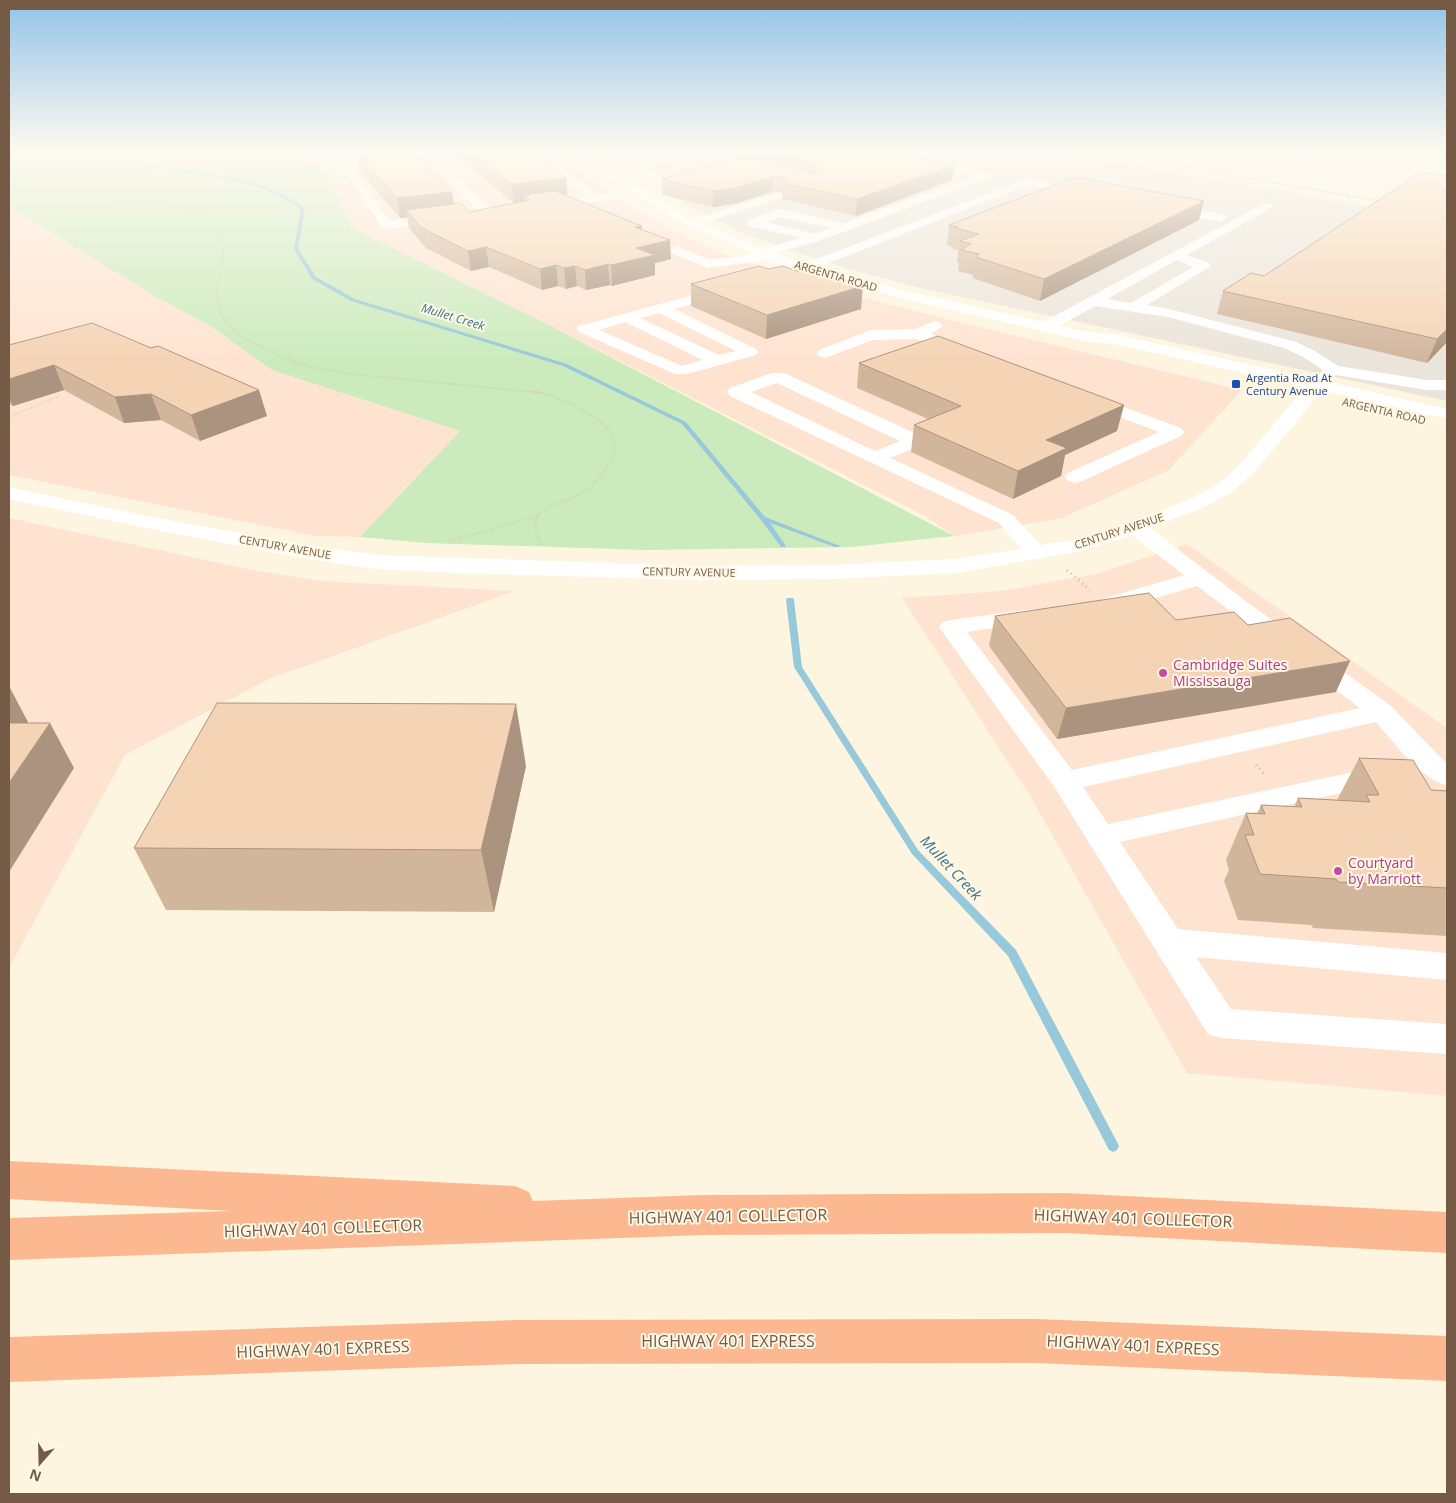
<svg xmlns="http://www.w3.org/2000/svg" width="1456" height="1503" font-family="'Open Sans',sans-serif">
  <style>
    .commercial { fill: #ffe3d1 }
    .industrial { fill: #ebe4db }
    .green { fill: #cbebbd }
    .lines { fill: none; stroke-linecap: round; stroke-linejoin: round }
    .stream { fill: #98c9da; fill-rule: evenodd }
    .path-far3 { stroke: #d9b898; stroke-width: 1; stroke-dasharray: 0.5 1; stroke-linecap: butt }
    .path-far2 { stroke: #d9b898; stroke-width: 2; stroke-dasharray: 0.5 2; stroke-linecap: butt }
    .path-far1 { stroke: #d9b898; stroke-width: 2.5; stroke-dasharray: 0.5 2.5; stroke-linecap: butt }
    .path { stroke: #d9b898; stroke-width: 3; stroke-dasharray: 1 4; stroke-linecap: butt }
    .minor { fill: #fff; fill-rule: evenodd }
    .highway { fill: #fcb891; fill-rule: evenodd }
    .rail { stroke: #b89ec6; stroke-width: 1; stroke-dasharray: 3 2; stroke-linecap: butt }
    .wall { fill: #d2b69c }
    .shaded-wall { fill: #ab947f }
    .building { fill: #f4d4b5; stroke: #ab947f }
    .transit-dot { fill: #1a4fb4; stroke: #fff8e6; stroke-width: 2 }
    .hotel-dot { fill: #d1479c; stroke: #fff8e6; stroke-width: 2 }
    .labels { text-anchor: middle; stroke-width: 4; stroke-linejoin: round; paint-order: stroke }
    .far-street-label { font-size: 11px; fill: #755b45; stroke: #fff8e6 }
    .far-transit-label { font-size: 11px; fill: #164399; stroke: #fff8e6; text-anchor: start }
    .far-water-label { font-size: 12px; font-style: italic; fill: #3e758a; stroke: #fff8e6 }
    .hotel-label { font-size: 14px; fill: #b23c85; stroke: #fff8e6; text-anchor: start }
    .water-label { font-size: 15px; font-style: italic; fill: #3e758a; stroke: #fff8e6 }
    .near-street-label { font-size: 16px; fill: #755b45; stroke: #fff8e6 }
  </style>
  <rect width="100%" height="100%" fill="#fdf5df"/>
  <!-- commercial -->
  <path class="commercial" d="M280,150H550L634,208L689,238L717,251L795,278L841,292L966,324L1242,390L1169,470L1062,518L954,536L925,516L545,323L352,228L325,167Z
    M9,207L158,298L209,325L273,370L460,431L360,537L316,536L9,475Z
    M9,518L247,569L320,581L515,591L269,679L125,755L9,968Z
    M1187,544L1447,728V1096L1187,1073L1032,799L902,598L1001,591L1096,574Z"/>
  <!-- industrial -->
  <path class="industrial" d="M606,150H1045L1447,220V401L921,288L848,269L785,249L741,232L689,207Z"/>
  <!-- green -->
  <path class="green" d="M9,150H280L325,167L352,228L545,323L954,536L852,547L645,550L426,543L360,537L460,431L272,370L209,325L158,298L9,207Z"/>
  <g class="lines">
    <!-- stream -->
    <path class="stream" d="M126,150H130V156C150,170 172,169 196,172C234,177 275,184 305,209L298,249L316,277L355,299L567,364L686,422L765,517L840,546L839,547H835L770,523L786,546L785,547H781L761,520L682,424L563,366L351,301L312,279L294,249L301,209C269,187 235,179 197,174C172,171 148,171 127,157Z
      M787,598H793L794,600L802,667L918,850L1016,950L1117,1142L1119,1146L1117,1150L1113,1152L1109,1150L1008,956L912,854L794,667L786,600Z"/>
    <!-- path-far3 -->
    <path class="path-far3" d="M9,171L28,160L55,150
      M9,193L151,202L185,208L205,214L213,220L224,234L223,256
      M1349,200L1353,197"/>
    <!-- path-far2 -->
    <path class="path-far2" d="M223,255L217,294L221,316L241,336L275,354L311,367L351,374L543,393"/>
    <!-- path-far1 -->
    <path class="path-far1" d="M533,391C552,394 602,415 611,434C614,439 614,447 615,453C608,466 599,481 587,490C562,508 519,502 542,546
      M9,417L60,396
      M450,541L538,516"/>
    <!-- path -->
    <path class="path" d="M1067,570L1090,590
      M1256,765L1265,775"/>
    <!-- minor -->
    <path class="minor" d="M302,150H317L339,159L363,157L368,160L461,150H496L491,153L352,168L389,221L445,214L451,218L445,222L386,229L382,228L341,165L334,164Z
      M525,150H537L599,195L630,191L571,150H583L677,211L694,219L773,194H781L783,196L781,198L704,223L762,249L801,238L749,226L747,223L749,220L775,210L779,209L844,223L975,176L922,165L921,163L922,161L926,160L987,172L992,175L991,177L819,241L775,253L806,263L1023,180L1027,179L1090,191L1092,193L1086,196L1028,185L819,267L907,291L1043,322L1263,204H1271L1273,206L1271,208L1187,255L1209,263L1211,266L1147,305L1169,309L1296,342L1315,351L1338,366L1427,380H1447V390H1427L1336,375L1329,382L1447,409V419L1320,390L1308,408L1252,475L1231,493L1200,509L1150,528L1247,602L1391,706L1441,758L1447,763V785C1419,779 1395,743 1376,722L1083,787L1108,824L1382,766L1392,768L1396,775L1392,782L1382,784L1120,842L1178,929L1447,953V980L1196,957L1231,1009L1447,1024V1054L1221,1038L1208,1034L1055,788L939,627L943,622L951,620L1032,609L1040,611L1044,616L1040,621L967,632L1072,770L1360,708L1197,586L1111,611L1103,609L1099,604L1103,599L1184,575L1132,535L1077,552L956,573L830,579L696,580L456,573L376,569L308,559L146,528L9,499V487L146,516L308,545L376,555L696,566L830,565L956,559L1021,549L999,523L730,396L727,392L730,388L772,373H784L923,437L925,441L923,445L890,458L1013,515L1041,545L1073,540L1128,523L1186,501L1217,485L1238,467L1305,387L1115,344L1089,342L905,299L806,272L674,309L756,349L758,352L756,355L687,374H675L579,332L576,329L579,326L792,268L768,260L708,268L671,253L670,250L676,246L710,260L753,254L669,217L639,197L538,208L536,206L538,204L542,203L587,197ZM780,217L831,228L815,234L766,222ZM1177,260L1193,267L1131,303L1107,299ZM1095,306L1168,317L1284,348L1303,357L1323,370L1313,379L1115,334L1089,332L1059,326ZM659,313L736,351L719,355L640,318ZM625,322L703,360L682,366L599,330ZM777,383L900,441L875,451L751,392Z
      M609,150H621L635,160L656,158L685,150H703L699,153L761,168L762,170L757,173L687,156L644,165L663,178L696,169L701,172L700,174L661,185L631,167L622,166L621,164L624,161Z
      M849,150H871L894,155L906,150H921L895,161L854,153Z
      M1300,150H1313L1291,163H1283L1282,161Z
      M452,175L456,176L491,210L493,213L491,216H483L448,180L447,178Z
      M1165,204L1221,214L1227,218L1221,222L1161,210L1159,208L1161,206Z
      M935,321L940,323L943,326L931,334L970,348L972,351L970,354H958L916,339L873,340L825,358L819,356L817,353L819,350L871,330L915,329Z
      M1088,394L1181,428L1184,432L1181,436L1082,481L1075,483L1068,481L1065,477L1068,473L1159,432L1082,403L1079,399L1082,395Z"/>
    <!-- highway -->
    <path class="highway" d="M9,1161L515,1186L529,1192L533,1201L704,1195L1066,1193L1447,1212V1253L1066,1233L704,1235L9,1260V1218L232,1211L9,1199Z
      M1037,1319L1447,1336V1381L1037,1363L517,1364L9,1382V1337L517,1320Z"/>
    <!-- rail -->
    <path class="rail" d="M1085,150L1391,203"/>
  </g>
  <!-- wall -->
  <path class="wall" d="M458,150H540V151L541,160L566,178L567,196L642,230L671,259L655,263V275L612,286L610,285L586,290L577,286L566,289L558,286L542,290L489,267L471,271L426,248L409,228L407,217L400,218L359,170L356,152L452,192L453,204L469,212L514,203L460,159Z
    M723,150H875L954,165L952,180L856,216L782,199L783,194L781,192H772L734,204L713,207L662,195V179L759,160V158Z
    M1447,176V342L1427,363L1217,314L1223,291L1264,276Z
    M1199,220L1040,301L973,278V275L958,271L959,263L957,262L958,250L952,249L953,247L947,245L949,225Z
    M691,284L861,309L766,339L691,306Z
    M9,345L267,416L200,441L161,420L124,423L64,390L13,406L9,404Z
    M859,363L1124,405L1117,431L1065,455L1061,476L1013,499L911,452L914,425L928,419L857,388Z
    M995,616L1176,620L1248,625L1336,692L1057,739L989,646Z
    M1359,758L1431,790L1447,791V936L1313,928L1311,925L1238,920L1224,881L1229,870L1226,860L1246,813L1257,814L1261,805L1294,807L1298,798L1337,800Z
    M526,766L494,912L166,910L134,848Z"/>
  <!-- shaded-wall -->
  <path class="shaded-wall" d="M954,165L952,180L856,216L857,199Z
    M773,177L772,192L734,204L713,207V191Z
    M566,178L567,196L530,200L524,195L525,202L514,203L511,184Z
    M452,192L455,211L406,210L407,217L400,218L397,198Z
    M1204,201L1199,220L1040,301L1044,279Z
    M642,226L643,245L635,227Z
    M670,240L671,259L655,263V275L612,286L611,265L636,248Z
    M486,247L489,267L471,271L468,251Z
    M608,264L610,285L586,290L585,270Z
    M556,265L558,286L542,290L540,269Z
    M575,266L577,286L566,289L564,268Z
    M863,286L861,309L766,339L767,315Z
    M1447,329V342L1427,363L1437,339Z
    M54,365L64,390L13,406L9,398V379Z
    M259,390L267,416L200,441L191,415Z
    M151,394L161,420L124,423L115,397Z
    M1124,405L1117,431L1065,455L1061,476L1013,499L1018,471L1046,440Z
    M1350,661L1336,692L1057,739L1066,708Z
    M9,686L28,722L9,749Z
    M516,704L526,766L494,912L481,850Z
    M50,723L74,768L9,872V783Z"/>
  <!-- building -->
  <path class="building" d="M372,150H413L452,192L397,198L356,152Z
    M468,150H529L566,178L511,184Z
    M761,150H875L954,165L857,199L783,183L785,180L781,177H773L734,188L713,191L662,179L741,156L814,173L821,168L819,165L759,151Z
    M1421,172L1447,176V190L1442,192L1447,193V329L1437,339L1223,291L1251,273L1264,276Z
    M1075,177L1204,201L1044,279L976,257L979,254L961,250L971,244L960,241L979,234L955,228L958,227L949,225Z
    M555,191L642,226L635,227L670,240L636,248L655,255L611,265L608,264L585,270L575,266L564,268L556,265L540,269L486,247L468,251L422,228L406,210L461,203L469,212L530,200L524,195Z
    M759,266L769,269L783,266L800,272L810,269L863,286L767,315L691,284Z
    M92,323L151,348L158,346L259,390L191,415L151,394L115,397L54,365L9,379V345Z
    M938,336L1124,405L1046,440L1067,448L1018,471L914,425L961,406L859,363Z
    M1149,593L1176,620L1234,612L1248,625L1290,618L1350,661L1066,708L995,616Z
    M217,703L516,704L481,850L134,848Z
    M9,723H50L9,783Z
    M1359,758L1413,760L1431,790L1447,791V888L1338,882L1336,879L1260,874L1245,835H1254L1246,813L1265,814L1261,805L1302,807L1298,798L1370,802L1366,795H1379Z"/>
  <!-- sky -->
  <linearGradient id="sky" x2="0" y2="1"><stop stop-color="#93c3e8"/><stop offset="0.42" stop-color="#fefaf1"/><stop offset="1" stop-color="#fefaf1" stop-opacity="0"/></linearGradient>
  <rect width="1456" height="361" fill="url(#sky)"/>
  <!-- markers -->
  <rect class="transit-dot" x="1231" y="379" width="10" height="10" rx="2.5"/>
  <g class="hotel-dot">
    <circle cx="1163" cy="673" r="5"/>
    <circle cx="1338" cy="871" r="5"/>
  </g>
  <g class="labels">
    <!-- far-street labels -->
    <g class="far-street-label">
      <text transform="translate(836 276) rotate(16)" y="4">ARGENTIA ROAD</text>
      <text transform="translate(1384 411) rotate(13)" y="4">ARGENTIA ROAD</text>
      <text transform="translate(1119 531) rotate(-18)" y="4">CENTURY AVENUE</text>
      <text transform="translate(285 547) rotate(10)" y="4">CENTURY AVENUE</text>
      <text transform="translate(689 572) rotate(1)" y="4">CENTURY AVENUE</text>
    </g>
    <!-- far-transit labels -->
    <g class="far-transit-label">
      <text x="1246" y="382">Argentia Road At<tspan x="1246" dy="13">Century Avenue</tspan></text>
    </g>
    <!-- far-water labels -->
    <g class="far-water-label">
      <text transform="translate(453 317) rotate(17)" y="4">Mullet Creek</text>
    </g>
    <!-- hotel labels -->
    <g class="hotel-label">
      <text x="1173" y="670">Cambridge Suites<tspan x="1173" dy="16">Mississauga</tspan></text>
      <text x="1348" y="868">Courtyard<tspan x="1348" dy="16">by Marriott</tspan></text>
    </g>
    <!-- water labels -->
    <g class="water-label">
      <text transform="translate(951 868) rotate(47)" y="5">Mullet Creek</text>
    </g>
    <!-- near-street labels -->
    <g class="near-street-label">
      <text transform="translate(728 1216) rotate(-1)" y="6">HIGHWAY 401 COLLECTOR</text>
      <text transform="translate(1133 1218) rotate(2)" y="6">HIGHWAY 401 COLLECTOR</text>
      <text transform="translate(323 1228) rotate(-2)" y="6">HIGHWAY 401 COLLECTOR</text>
      <text x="728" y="1347">HIGHWAY 401 EXPRESS</text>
      <text transform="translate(1133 1345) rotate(3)" y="6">HIGHWAY 401 EXPRESS</text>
      <text transform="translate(323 1349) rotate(-2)" y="6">HIGHWAY 401 EXPRESS</text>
    </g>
  </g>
  <!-- border -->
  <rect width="1456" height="1503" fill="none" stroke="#755b45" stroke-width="20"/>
  <!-- north arrow -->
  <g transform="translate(40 1463) rotate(200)" stroke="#fff8e6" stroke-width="4" paint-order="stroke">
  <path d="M0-4L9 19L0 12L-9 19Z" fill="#755b45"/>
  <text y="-8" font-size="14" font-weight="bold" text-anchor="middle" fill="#755b45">N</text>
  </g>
</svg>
